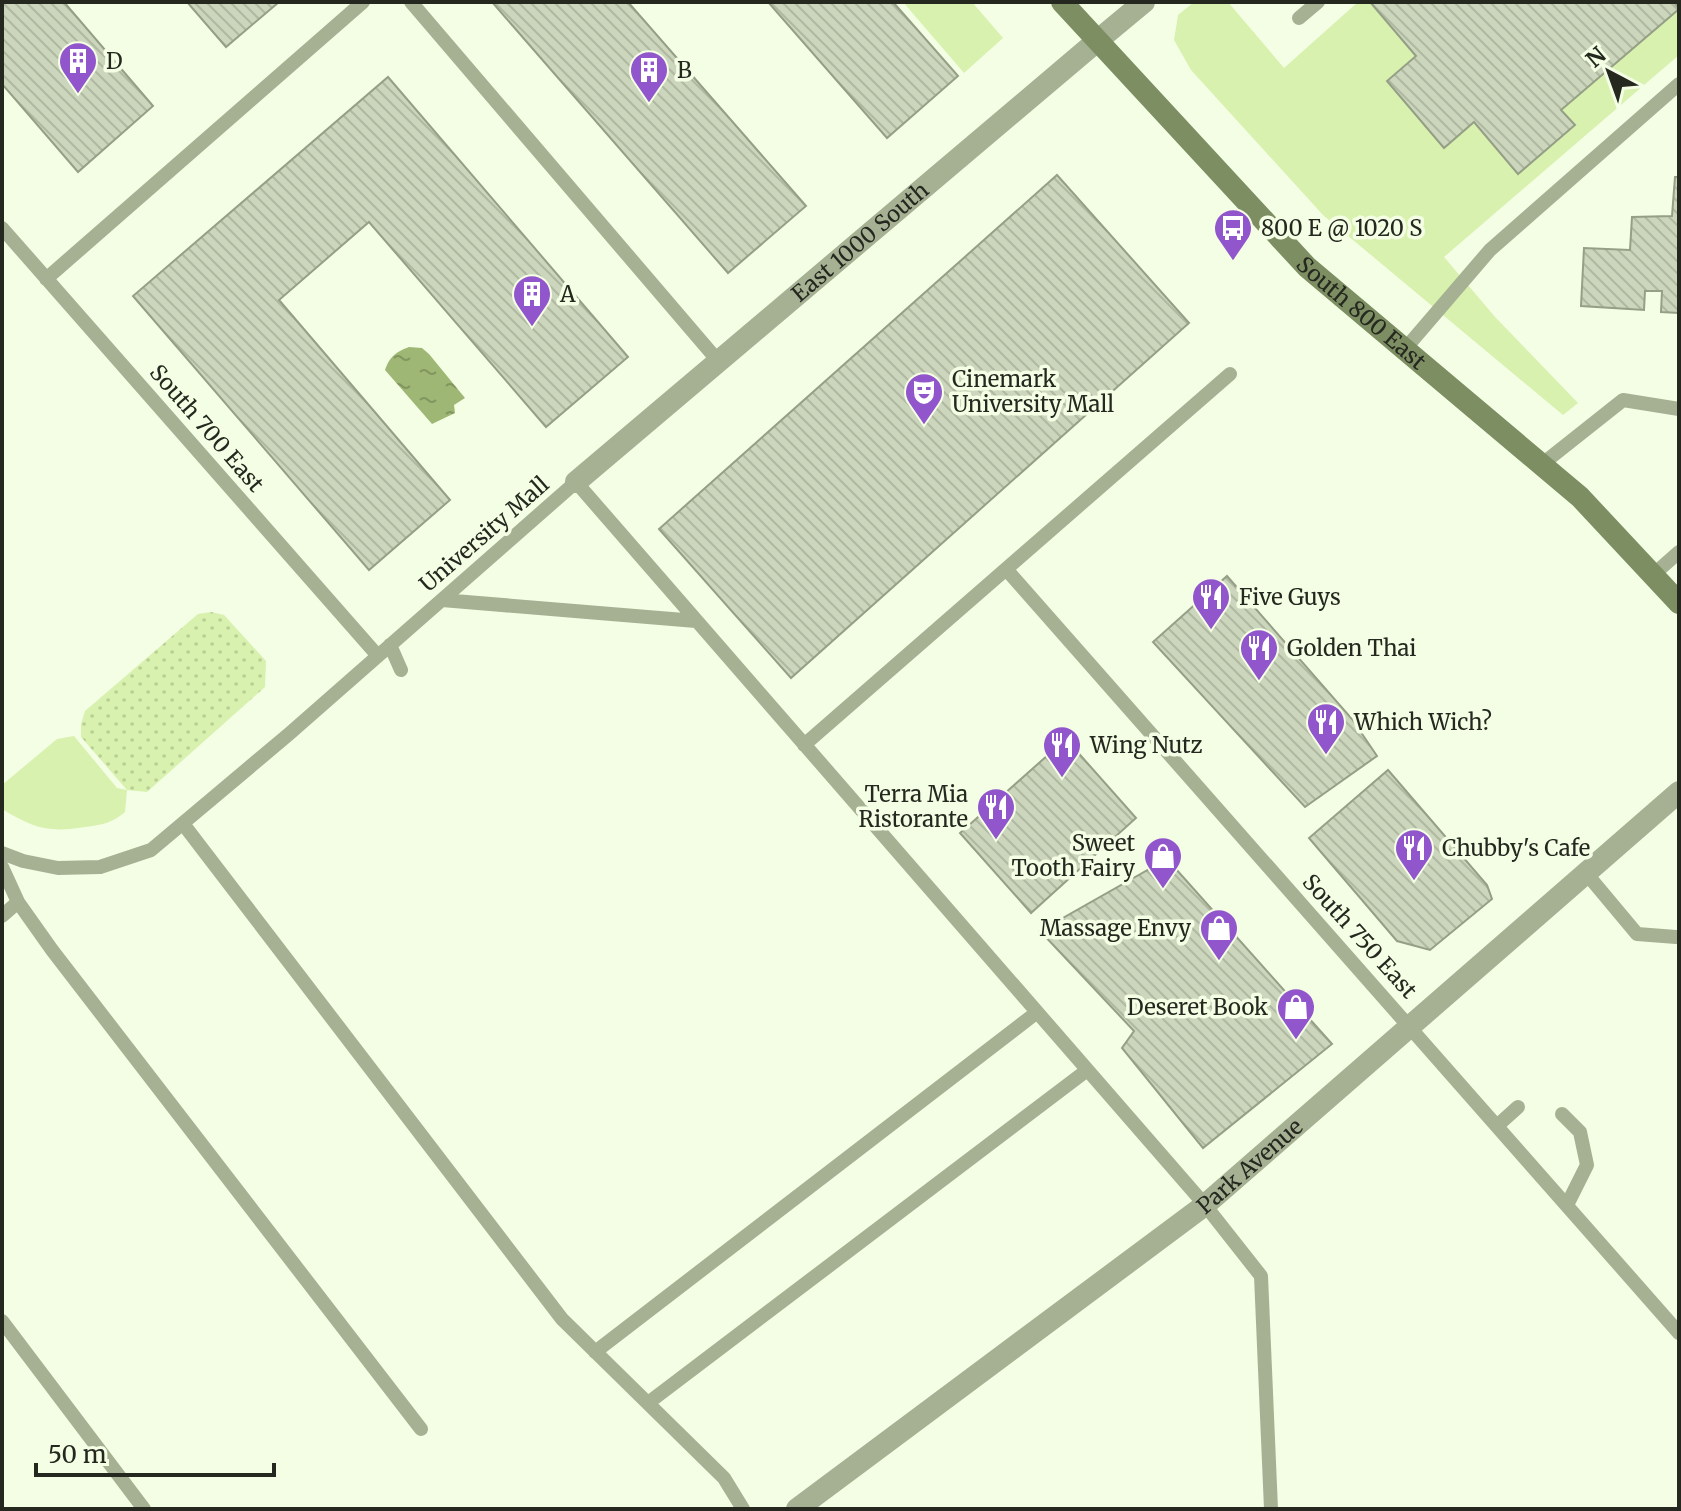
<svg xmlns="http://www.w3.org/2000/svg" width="1681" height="1511" font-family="Merriweather,serif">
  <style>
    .green { fill: #d8f1ae }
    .park { fill: url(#park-dots) }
    .water { fill: url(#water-ripples) }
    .building { fill: url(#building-back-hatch); stroke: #959f86; stroke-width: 2 }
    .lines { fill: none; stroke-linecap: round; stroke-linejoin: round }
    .service { stroke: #a6b194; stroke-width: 14 }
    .minor { stroke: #a6b194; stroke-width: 22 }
    .tertiary { stroke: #a6b194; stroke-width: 22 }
    .secondary { stroke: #7e8e63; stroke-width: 22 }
    .labels { text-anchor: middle; stroke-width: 7; stroke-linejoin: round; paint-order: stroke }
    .poi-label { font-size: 22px; fill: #25281f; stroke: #f4fee4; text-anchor: start }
    .street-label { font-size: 22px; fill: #25281f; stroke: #f4fee4 }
  </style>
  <defs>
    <pattern id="park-dots" width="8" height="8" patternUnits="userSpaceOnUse" patternTransform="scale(2)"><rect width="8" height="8" fill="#d8f1ae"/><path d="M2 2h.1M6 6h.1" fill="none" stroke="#b9cf95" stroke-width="1.8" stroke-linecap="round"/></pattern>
    <pattern id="water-ripples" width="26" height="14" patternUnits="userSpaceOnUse" patternTransform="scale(2)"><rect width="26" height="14" fill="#9fb775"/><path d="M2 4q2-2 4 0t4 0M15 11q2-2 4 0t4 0" fill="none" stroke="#81955f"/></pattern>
    <pattern id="building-back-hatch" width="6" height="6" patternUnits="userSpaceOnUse" patternTransform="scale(2)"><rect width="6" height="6" fill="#ccd6bc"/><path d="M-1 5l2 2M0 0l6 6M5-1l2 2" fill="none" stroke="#afb8a1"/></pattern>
  </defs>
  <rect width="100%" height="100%" fill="#f4fee4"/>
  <!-- green -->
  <path class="green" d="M903,2H972L1003,38L964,73Z
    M1194,2H1228L1284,68L1358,2H1679V55L1444,257L1496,318L1578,403L1563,415L1323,215L1191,70L1174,40L1178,15Z
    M74,736L117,788L127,790L125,812C112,823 102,825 85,827C49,833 33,828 2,809V785L57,739Z"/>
  <!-- park -->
  <path class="park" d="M211,612L224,615L266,661L265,687L147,792L127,790L81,737V724L85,711L198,614Z"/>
  <!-- water -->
  <path class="water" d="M409,347L422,348L429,354L465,398L454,405L455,413L432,424L385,370C390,356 396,352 409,347Z"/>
  <!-- building -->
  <path class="building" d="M2,2H64L153,106L78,172L2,84Z
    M187,2H279L226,47Z
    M492,2H628L806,206L728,273Z
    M768,2H893L958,76L887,138Z
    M1370,2H1674L1679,9L1561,110L1575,125L1518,174L1474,122L1444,148L1387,81L1416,56Z
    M388,77L628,357L546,427L369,222L279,300L450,500L369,570L133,296Z
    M1057,175L1189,323L791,678L659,529Z
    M1675,177H1679V313L1661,312L1662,291H1645L1644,310L1581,306L1584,248L1630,250L1632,217L1672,216Z
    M1227,576L1352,719L1377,756L1305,807L1153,642Z
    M1066,739L1136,818L1031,913L960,833Z
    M1388,770L1487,885L1492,899L1430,950L1397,941L1309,838Z
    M1167,859L1332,1044L1203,1148L1122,1048L1134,1031L1040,931Z"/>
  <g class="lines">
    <!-- service -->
    <path class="service" d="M411,2L719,362
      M1299,18L1318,2
      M2,228L378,656
      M46,279L363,2
      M1405,349L1490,250L1679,84
      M1541,465L1623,400L1679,409
      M1006,569L1679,1333
      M1653,575L1679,552
      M442,600L696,621
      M390,645L401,670
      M804,745L1230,374
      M184,825L562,1319L724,1478L743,1509
      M2,853L23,861L58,868L100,867L151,850L289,734L576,482L1205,1205L1261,1276L1271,1509
      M2,867L18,902L52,950L421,1429
      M1586,873L1637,934L1676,937
      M2,916L18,902
      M1562,1114L1580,1132L1587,1165L1567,1205
      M1498,1125L1518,1107
      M2,1321L144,1509
      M595,1352L1036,1013
      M648,1403L1086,1071"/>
    <!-- minor -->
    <path class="minor" d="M1097,41L1144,2"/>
    <!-- tertiary -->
    <g class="tertiary">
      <path id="s1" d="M576,482L1097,41"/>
      <path id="s2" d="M797,1509L1205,1205L1679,792"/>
    </g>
    <!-- secondary -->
    <path class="secondary" id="s3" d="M1062,2L1307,267L1580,497L1679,603"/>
  </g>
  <!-- icons -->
  <defs>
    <g id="building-pin" transform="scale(2)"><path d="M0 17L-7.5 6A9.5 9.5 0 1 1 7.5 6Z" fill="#9256cc" stroke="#f4fee4"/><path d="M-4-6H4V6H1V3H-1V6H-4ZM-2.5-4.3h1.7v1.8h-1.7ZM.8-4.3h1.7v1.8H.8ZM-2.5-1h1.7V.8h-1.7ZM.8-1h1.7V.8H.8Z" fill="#fff"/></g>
    <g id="bus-pin" transform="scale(2)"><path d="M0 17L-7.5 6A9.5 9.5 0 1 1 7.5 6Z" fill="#9256cc" stroke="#f4fee4"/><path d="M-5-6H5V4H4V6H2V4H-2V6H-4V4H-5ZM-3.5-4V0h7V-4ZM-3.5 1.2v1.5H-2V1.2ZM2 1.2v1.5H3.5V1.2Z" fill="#fff"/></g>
    <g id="theatre-pin" transform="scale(2)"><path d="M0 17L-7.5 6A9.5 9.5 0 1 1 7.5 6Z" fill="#9256cc" stroke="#f4fee4"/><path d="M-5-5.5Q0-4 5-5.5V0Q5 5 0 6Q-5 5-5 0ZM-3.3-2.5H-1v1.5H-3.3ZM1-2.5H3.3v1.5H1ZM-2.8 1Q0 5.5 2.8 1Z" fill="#fff"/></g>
    <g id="restaurant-pin" transform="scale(2)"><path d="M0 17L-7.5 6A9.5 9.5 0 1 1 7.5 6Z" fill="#9256cc" stroke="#f4fee4"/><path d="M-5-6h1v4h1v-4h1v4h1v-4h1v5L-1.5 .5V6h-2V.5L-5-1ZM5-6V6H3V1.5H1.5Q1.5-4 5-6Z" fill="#fff"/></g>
    <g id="shop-pin" transform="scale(2)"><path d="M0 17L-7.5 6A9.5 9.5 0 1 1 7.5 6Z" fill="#9256cc" stroke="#f4fee4"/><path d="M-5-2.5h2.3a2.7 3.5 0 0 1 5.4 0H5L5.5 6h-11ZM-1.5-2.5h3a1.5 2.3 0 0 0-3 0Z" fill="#fff"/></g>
  </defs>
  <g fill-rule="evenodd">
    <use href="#building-pin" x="78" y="61"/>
    <use href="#building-pin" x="649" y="70"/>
    <use href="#bus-pin" x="1233" y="228"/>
    <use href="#building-pin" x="532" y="294"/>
    <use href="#theatre-pin" x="924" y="392"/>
    <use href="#restaurant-pin" x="1211" y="597"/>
    <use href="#restaurant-pin" x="1259" y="648"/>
    <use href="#restaurant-pin" x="1326" y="722"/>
    <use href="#restaurant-pin" x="1062" y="745"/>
    <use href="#restaurant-pin" x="996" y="807"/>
    <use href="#restaurant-pin" x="1414" y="848"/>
    <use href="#shop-pin" x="1163" y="856"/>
    <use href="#shop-pin" x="1219" y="928"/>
    <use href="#shop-pin" x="1296" y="1007"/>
  </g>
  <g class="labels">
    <!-- poi labels -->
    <g class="poi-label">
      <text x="106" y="69">D</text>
      <text x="677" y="78">B</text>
      <text x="1261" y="236">800 E @ 1020 S</text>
      <text x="560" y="302">A</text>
      <text x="952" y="387">Cinemark<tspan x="952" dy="25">University Mall</tspan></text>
      <text x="1239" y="605">Five Guys</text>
      <text x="1287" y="656">Golden Thai</text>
      <text x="1354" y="730">Which Wich?</text>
      <text x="1090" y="753">Wing Nutz</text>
      <text x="968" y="802" text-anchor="end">Terra Mia<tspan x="968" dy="25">Ristorante</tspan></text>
      <text x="1135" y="851" text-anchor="end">Sweet<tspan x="1135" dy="25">Tooth Fairy</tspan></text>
      <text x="1442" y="856">Chubby's Cafe</text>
      <text x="1191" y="936" text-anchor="end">Massage Envy</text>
      <text x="1268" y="1015" text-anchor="end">Deseret Book</text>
    </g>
    <!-- street labels -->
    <g class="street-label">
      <text dy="8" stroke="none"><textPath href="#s1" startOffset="372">East 1000 South</textPath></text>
      <text dy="8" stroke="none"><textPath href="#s3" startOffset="432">South 800 East</textPath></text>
      <text transform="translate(207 428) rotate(49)" y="8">South 700 East</text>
      <text transform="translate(484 534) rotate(-41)" y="8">University Mall</text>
      <text transform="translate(1360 936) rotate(48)" y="8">South 750 East</text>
      <text dy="8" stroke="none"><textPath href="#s2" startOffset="568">Park Avenue</textPath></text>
    </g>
  </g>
  <!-- border -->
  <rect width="1681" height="1511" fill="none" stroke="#25281f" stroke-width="8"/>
  <!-- north arrow -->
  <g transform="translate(1609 72) rotate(319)" stroke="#f4fee4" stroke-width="6" paint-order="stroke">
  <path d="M0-6L14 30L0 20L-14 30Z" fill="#25281f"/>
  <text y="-12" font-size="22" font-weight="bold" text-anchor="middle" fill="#25281f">N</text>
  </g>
  <!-- scale -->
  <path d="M36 1463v12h238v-12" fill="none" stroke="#25281f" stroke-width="4"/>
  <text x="48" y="1463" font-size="24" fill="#25281f" stroke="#f4fee4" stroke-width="6" paint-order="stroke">50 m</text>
</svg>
